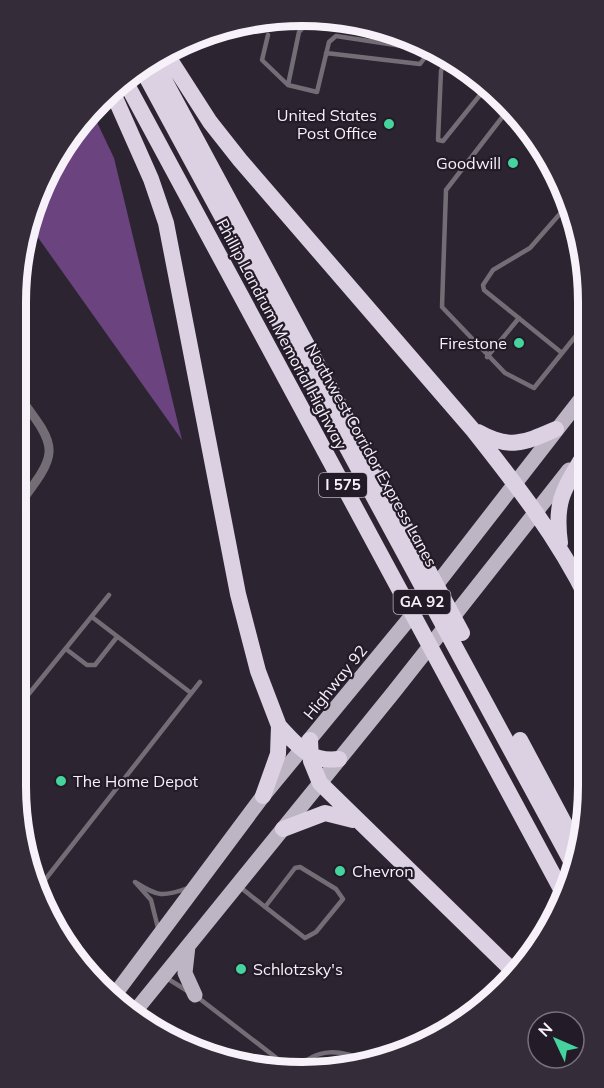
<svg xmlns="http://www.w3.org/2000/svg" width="604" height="1088" font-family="Mulish,sans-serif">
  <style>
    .forest { fill: #6b437e }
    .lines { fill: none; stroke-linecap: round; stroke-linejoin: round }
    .service { stroke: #736e76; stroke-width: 4.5 }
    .minor { stroke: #736e76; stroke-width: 9 }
    .primary { stroke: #beb5c4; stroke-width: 15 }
    .motorway { stroke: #dcd1e3; stroke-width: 16 }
    .poi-dot { fill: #46d49e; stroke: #231b28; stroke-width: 2 }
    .labels { text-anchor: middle; stroke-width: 4.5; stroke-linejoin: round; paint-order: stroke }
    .shield { fill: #231b28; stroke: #b7b1bb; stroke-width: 1.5 }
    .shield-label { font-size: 15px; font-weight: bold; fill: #f7f1fa }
    .poi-label { font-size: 16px; fill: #f7f1fa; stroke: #231b28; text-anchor: end }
    .street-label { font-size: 16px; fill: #f7f1fa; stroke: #231b28 }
    .rim { fill: none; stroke: #f7f1fa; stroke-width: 8 }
  </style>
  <rect width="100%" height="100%" fill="#2d2432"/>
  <!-- forest -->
  <path class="forest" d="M93,114L114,158L182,440L32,229L54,158Z"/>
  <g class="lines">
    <!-- service -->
    <path class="service" d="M311,19L299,32L288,85L317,92L329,42L336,36L428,50L446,58
      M268,35L262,60L288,85
      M326,53L420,64L426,56L428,47
      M455,63L446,58L441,71L438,140L443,141L484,90
      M507,111L446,190L442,307L505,373L534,388L587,322
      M562,353L484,290L483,285L493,270L530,248L565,208
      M487,357L519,318
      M92,617L191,693
      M66,649L87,665H95L117,637
      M15,711L109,595
      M240,887C261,904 283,921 305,938L316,932L343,899L336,889L300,867L295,868L265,907
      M37,890L200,682
      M158,928L151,900L135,882C158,897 163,897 188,888
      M67,947L76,954
      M165,977L189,992
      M104,989L115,985
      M196,996L292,1070
      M295,1070C318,1046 340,1050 369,1061"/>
    <!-- minor -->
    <path class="minor" d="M15,510C61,449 60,451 15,391"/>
    <!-- primary -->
    <path class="primary" d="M188,946L185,973L195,995
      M113,997L263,796L423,602L587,391
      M132,1015L393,693L569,470"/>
    <!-- motorway -->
    <path class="motorway" d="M167,55L210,122L240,160L473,430C515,483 558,538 588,600
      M154,61L462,633
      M141,67L571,861
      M124,79L562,891
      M112,91L151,179L166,223L238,594L258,671L279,726L278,754L263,796
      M478,432C510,450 524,443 556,429
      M560,543C554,498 565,488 587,450
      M279,726C298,746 310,763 339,759
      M310,740L311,761L320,783L515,973
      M520,740L576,845
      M283,829L325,813L353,820"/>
  </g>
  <!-- markers -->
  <g class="poi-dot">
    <circle cx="389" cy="124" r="6"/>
    <circle cx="513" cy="163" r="6"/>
    <circle cx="519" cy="343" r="6"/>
    <circle cx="61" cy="781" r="6"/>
    <circle cx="340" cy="871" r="6"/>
    <circle cx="241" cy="969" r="6"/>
  </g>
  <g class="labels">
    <!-- shield labels -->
    <g class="shield">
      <rect x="319" y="473" width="48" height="24" rx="4.5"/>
      <rect x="393.5" y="590" width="57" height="24" rx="4.5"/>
    </g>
    <g class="shield-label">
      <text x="343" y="490">I 575</text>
      <text x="422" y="607">GA 92</text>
    </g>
    <!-- poi labels -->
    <g class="poi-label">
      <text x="377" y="121">United States<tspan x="377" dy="18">Post Office</tspan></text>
      <text x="501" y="169">Goodwill</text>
      <text x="507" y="349">Firestone</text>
      <text x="73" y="787" text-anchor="start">The Home Depot</text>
      <text x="352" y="877" text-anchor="start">Chevron</text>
      <text x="253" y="975" text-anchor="start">Schlotzsky's</text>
    </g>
    <!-- street labels -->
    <g class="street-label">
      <text transform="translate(282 334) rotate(62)" y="6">Phillip Landrum Memorial Highway</text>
      <text transform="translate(372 455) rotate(61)" y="6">Northwest Corridor Express Lanes</text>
      <text transform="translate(335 682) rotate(-51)" y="6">Highway 92</text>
    </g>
  </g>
  <!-- crop -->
  <path d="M0 0H604V1088H0ZM302 26H302A276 276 0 0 1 578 302V786A276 276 0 0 1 302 1062H302A276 276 0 0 1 26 786V302A276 276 0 0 1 302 26Z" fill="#342c39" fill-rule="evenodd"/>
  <path class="rim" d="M302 26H302A276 276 0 0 1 578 302V786A276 276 0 0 1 302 1062H302A276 276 0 0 1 26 786V302A276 276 0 0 1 302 26Z"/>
  <!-- north arrow -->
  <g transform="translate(556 1040) rotate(314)"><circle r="28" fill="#231b28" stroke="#78717c" stroke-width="1.5"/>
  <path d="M0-4.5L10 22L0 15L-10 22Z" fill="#46d49e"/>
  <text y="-9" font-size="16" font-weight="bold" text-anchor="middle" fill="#f7f1fa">N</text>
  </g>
</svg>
